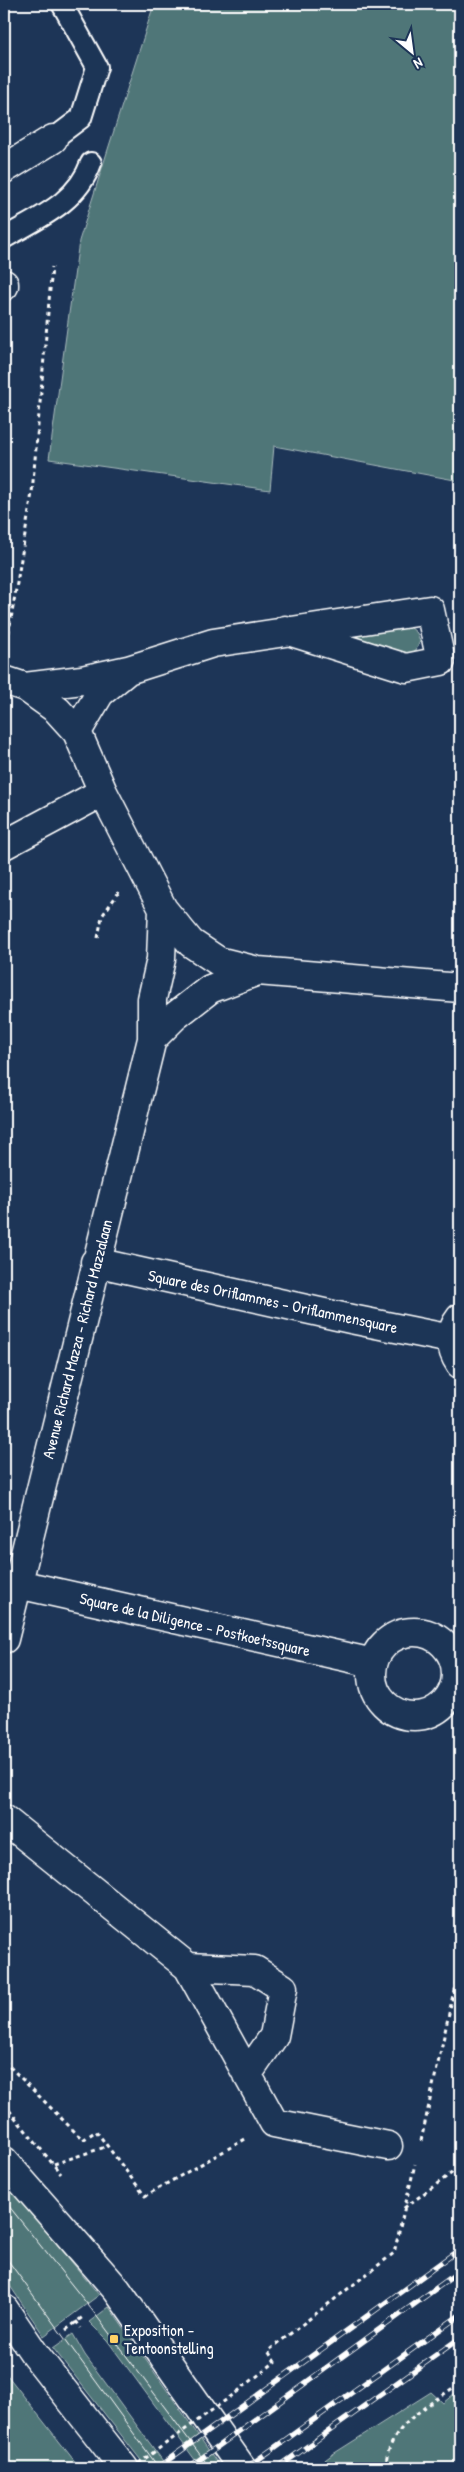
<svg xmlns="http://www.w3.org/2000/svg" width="464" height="2472" font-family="'Patrick Hand',sans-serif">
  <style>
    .green { fill: #507678; stroke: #a8babc }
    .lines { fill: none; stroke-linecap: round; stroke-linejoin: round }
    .lane-casing { stroke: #fff; stroke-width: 24 }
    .street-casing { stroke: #fff; stroke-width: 31 }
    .secondary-casing { stroke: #fff; stroke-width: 31 }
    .path { stroke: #fff; stroke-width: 3; stroke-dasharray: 4 4; stroke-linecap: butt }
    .lane { stroke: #1d3557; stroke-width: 20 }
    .street { stroke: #1d3557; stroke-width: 28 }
    .secondary { stroke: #1d3557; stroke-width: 28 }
    .tram { stroke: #fff; stroke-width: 1 }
    .rail-casing { stroke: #fff; stroke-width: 5.5 }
    .rail { stroke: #1d3557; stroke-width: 4; stroke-dasharray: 11; stroke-linecap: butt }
    .path-bridge { stroke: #fff; stroke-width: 3; stroke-dasharray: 4 4; stroke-linecap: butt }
    .poi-dot { fill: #ffd166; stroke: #1d3557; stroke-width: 2 }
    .labels { text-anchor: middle; stroke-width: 5; stroke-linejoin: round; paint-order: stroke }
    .street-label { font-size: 16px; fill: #fff; stroke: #1d3557 }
    .poi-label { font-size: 16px; fill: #fff; stroke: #1d3557; text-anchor: start }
  </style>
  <rect width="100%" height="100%" fill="#1d3557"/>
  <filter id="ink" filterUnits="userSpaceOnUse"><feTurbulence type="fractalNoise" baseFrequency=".02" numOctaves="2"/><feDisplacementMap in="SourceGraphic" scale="10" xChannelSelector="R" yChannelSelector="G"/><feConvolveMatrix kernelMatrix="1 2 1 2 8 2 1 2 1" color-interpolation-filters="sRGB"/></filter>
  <g filter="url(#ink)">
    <!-- green -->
    <path class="green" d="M154,4H460V481L274,446L270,490L49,459L79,241Z
      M409,626L417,633L420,641L416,650L410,654L356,638L357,634Z
      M4,2180L99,2295L44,2336L4,2277Z
      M109,2307L221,2468H201L107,2340L89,2322Z
      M73,2334L85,2355L168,2468H147L53,2348Z
      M4,2371L80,2468H4Z
      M460,2389V2468H314L333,2454L431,2392L443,2403Z"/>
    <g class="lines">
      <!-- lane casing -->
      <g class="lane-casing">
        <path id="lane" d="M53,139L81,118L97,67L62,4
          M4,238C38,218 77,203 91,163"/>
      </g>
      <!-- street casing -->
      <g class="street-casing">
        <path id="street" d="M4,169L53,139
          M4,284V286
          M128,670L213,643L430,610L441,661L406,668L285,630
          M4,680L25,687L57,710L77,732L103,792L163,909L191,943L218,961L258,971L210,989L174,1017L152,1039V999L161,959L163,909
          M25,687L82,680L128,670L100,693L77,732
          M4,845L103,792
          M258,971L460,988
          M95,1262L351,1319L451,1339
          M460,1318C448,1333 450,1349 460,1364
          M18,1584L373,1663
          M372 1674a42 42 0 1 1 84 0a42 42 0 1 1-84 0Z
          M4,1639L152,1039
          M4,1819L188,1967L274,2123L388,2146
          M188,1967L255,1970L283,1988L274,2036L247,2075"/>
      </g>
      <!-- secondary casing -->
      <g class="secondary-casing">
        <path id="secondary" d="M4,2161L117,2290L242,2468
          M4,2309L34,2353L124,2468"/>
      </g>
      <!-- path -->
      <path class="path" d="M6,649L32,493L52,267
        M98,938L102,916L119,892
        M455,1683L460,1684
        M4,2061L83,2140L96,2131L145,2196L247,2138
        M4,2104L61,2174
        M421,2141L460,1963
        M54,2164L108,2146
        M404,2208L460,2167
        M76,2321L81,2328
        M66,2330L84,2316
        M237,2392L275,2362L268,2351L394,2253L415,2164
        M386,2468C386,2426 430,2405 460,2383"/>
      <!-- lane -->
      <use href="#lane" class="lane"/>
      <!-- street -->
      <use href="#street" class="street"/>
      <!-- secondary -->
      <use href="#secondary" class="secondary"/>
      <!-- tram -->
      <path class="tram" d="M4,2200L92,2310L210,2468
        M4,2255L159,2468"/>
      <!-- rail casing -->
      <g class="rail-casing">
        <path id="rail" d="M157,2468L460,2249
          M188,2468L460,2271
          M246,2468L460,2315
          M277,2468L460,2338"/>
      </g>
      <!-- rail -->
      <use href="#rail" class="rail"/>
      <!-- path-bridge -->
      <path class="path-bridge" d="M132,2468L237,2392"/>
    </g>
  </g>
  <!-- markers -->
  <rect class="poi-dot" x="109" y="2334" width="10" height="10" rx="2.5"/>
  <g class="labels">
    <!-- street labels -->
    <g class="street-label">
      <text transform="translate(273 1301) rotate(12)" y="6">Square des Oriflammes - Oriflammensquare</text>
      <text transform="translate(77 1339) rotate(-76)" y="6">Avenue Richard Mazza - Richard Mazzalaan</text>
      <text transform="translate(195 1624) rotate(13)" y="6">Square de la Diligence - Postkoetssquare</text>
    </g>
    <!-- poi labels -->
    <g class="poi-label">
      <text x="124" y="2336">Exposition -<tspan x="124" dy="18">Tentoonstelling</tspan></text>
    </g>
  </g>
  <!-- margin -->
  <rect width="464" height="2472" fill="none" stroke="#1d3557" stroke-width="20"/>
  <rect x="10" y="10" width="444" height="2452" fill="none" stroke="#fff" stroke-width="2" filter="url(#ink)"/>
  <!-- north arrow -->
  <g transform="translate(412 52) rotate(151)" stroke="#1d3557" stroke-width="4" paint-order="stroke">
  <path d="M0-4L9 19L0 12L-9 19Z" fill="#ffffff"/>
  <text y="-8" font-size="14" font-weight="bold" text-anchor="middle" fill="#ffffff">N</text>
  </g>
</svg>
